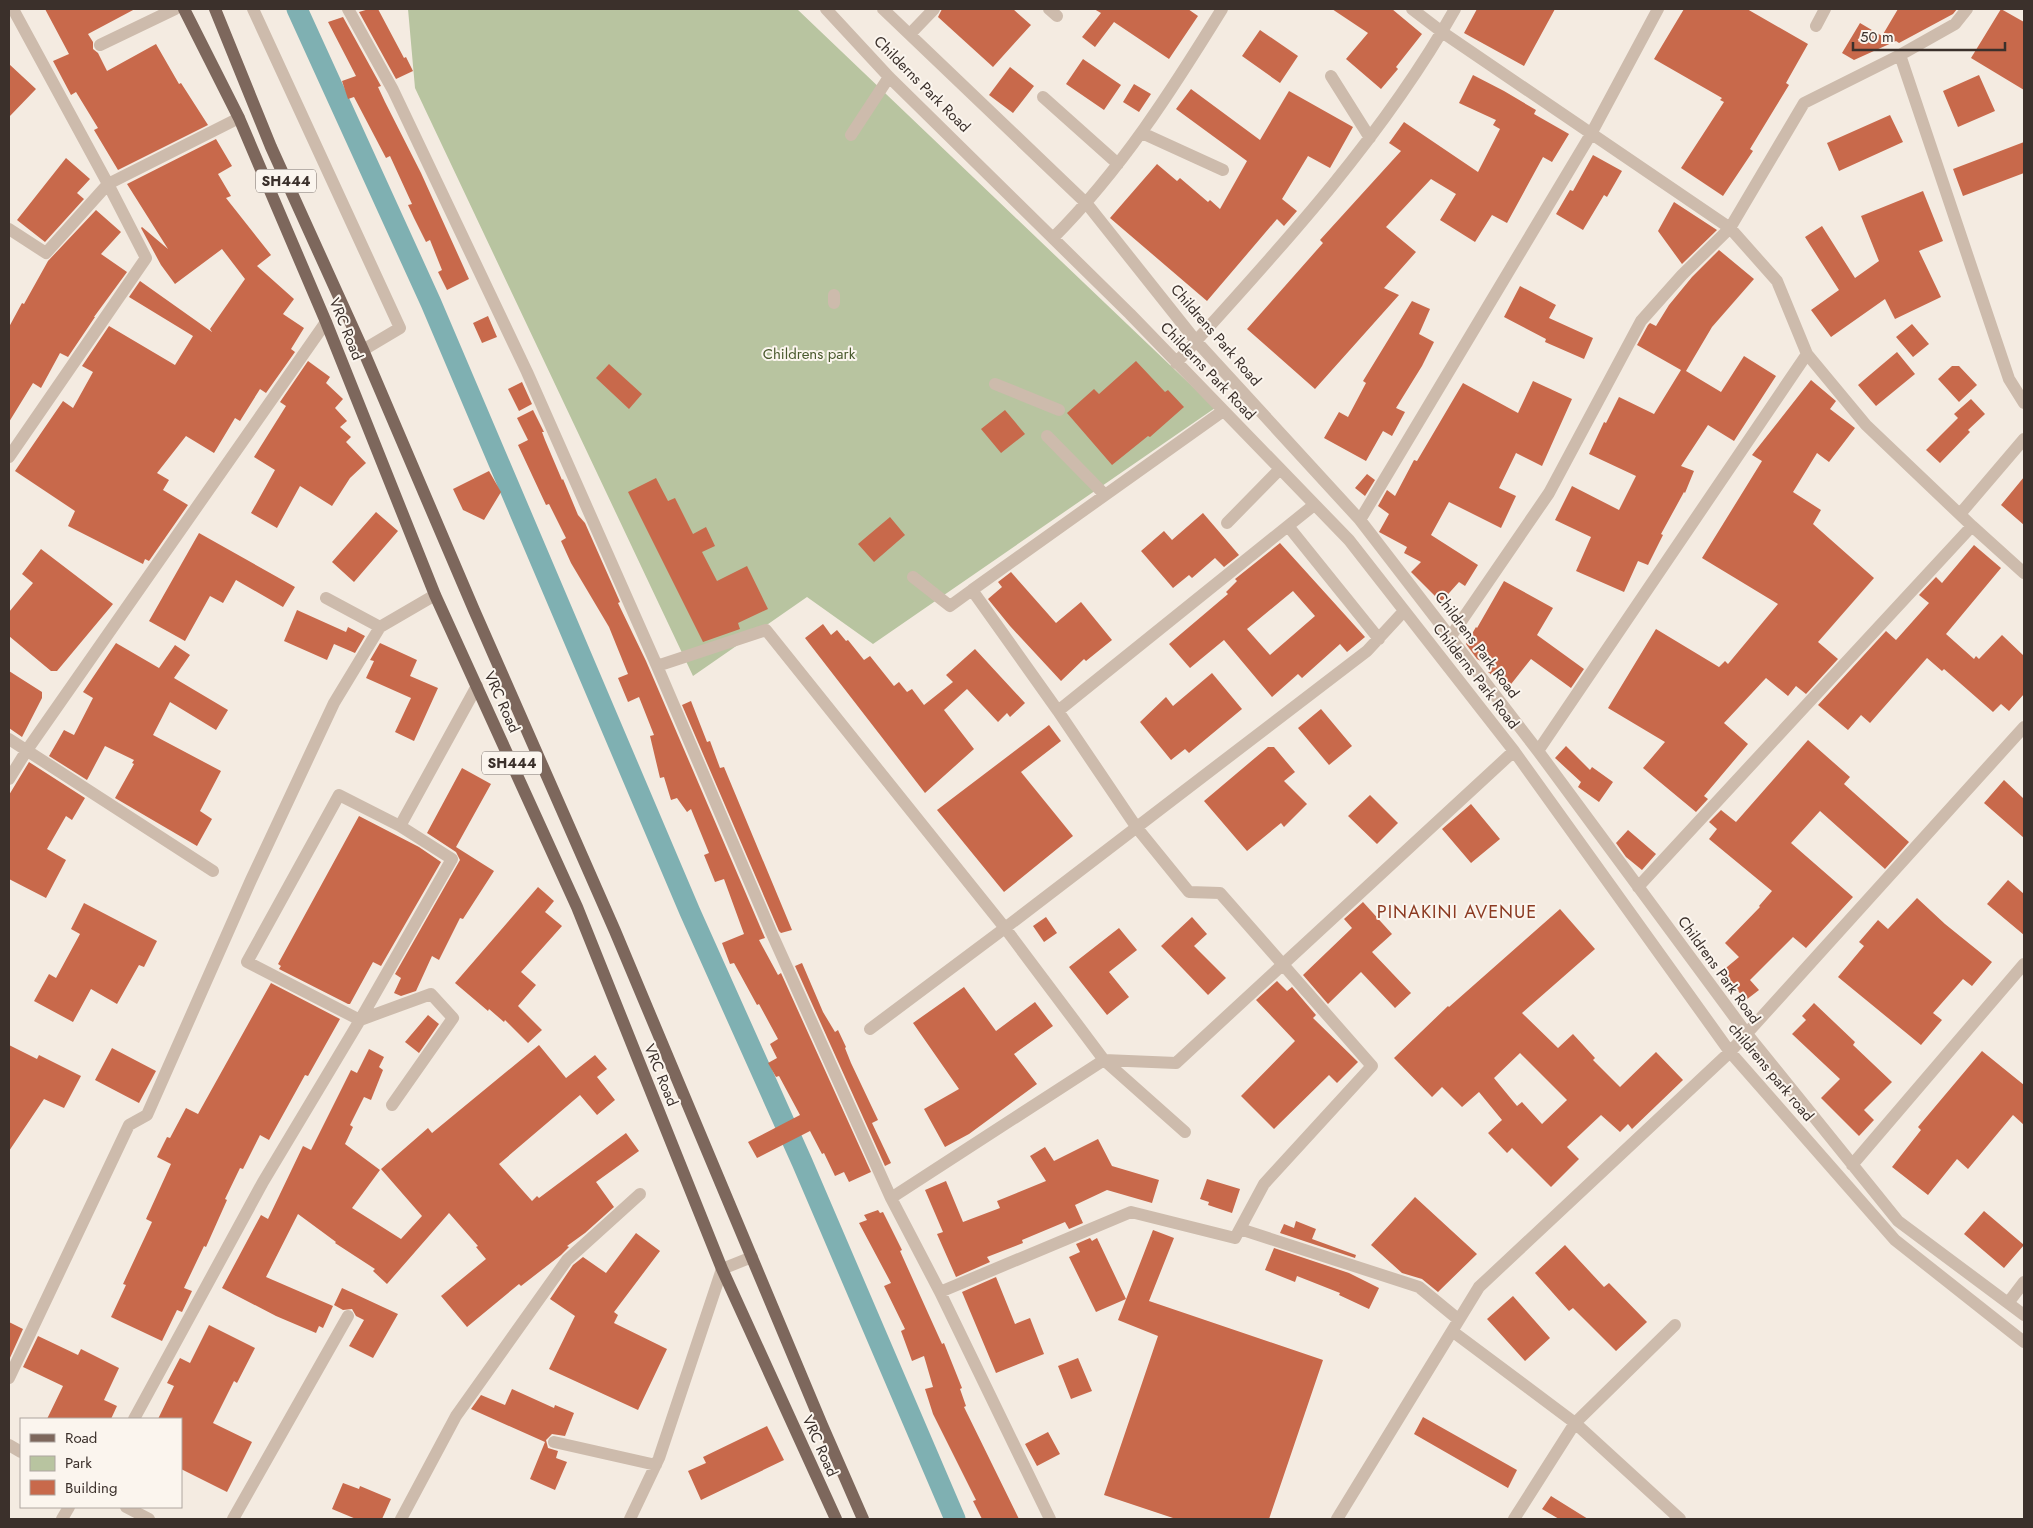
<svg xmlns="http://www.w3.org/2000/svg" width="2033" height="1528" font-family="Jost,sans-serif">
  <style>
    .green { fill: #b8c4a0 }
    .lines { fill: none; stroke-linecap: round; stroke-linejoin: round }
    .canal { stroke: #7fb0b2; stroke-width: 21 }
    .building { fill: #c8694b; fill-rule: evenodd }
    .minor { stroke: #cdbbac; stroke-width: 12 }
    .major { stroke: #7d675c; stroke-width: 12 }
    .labels { text-anchor: middle; stroke-width: 4; stroke-linejoin: round; paint-order: stroke }
    .shield { fill: #fbf5ee; stroke: #756b66; stroke-width: 1 }
    .shield-label { font-size: 14px; font-weight: bold; fill: #3b302b }
    .street-label { font-size: 15px; fill: #3b302b; stroke: #fbf5ee }
    .park-label { font-size: 15px; fill: #4a5a2e; stroke: #fbf5ee }
    .quarter-label { font-size: 18px; letter-spacing: 1px; fill: #8c3b22; stroke: #fbf5ee }
  </style>
  <rect width="100%" height="100%" fill="#f4ebe1"/>
  <!-- green -->
  <path class="green" d="M408,9H797L1215,408L873,644L807,597L693,676L415,88Z"/>
  <g class="lines">
    <!-- canal -->
    <path class="canal" d="M297,9L431,303L690,912L802,1162L955,1519"/>
  </g>
  <!-- building -->
  <path class="building" d="M45,9H135L88,34L93,42V49L98,53L107,71L156,44L179,84L181,83L208,125L118,170L94,130L98,128L76,92L71,95L53,61L69,54Z
    M369,9H378L404,58L406,57L413,71L396,79L359,12Z
    M942,9H1013L1031,25L993,67L938,17Z
    M1094,9H1188L1198,16L1169,59L1114,22L1095,47L1082,37L1101,13Z
    M1332,9H1392L1422,34L1396,67L1398,69L1381,89L1346,59L1368,33Z
    M1477,9H1555L1524,66L1464,33Z
    M1684,9H1747L1808,44L1786,83L1789,85L1750,149L1753,151L1723,196L1681,168L1724,102L1720,100L1722,98L1654,59Z
    M1898,9H1957L1953,14L1899,43L1896,41L1854,60L1842,53L1860,23L1882,36Z
    M2001,9L2024,22V90L1971,58Z
    M343,17L381,86L378,87L385,102L421,173L469,279L447,290L438,272L442,270L430,240L426,242L414,218L408,205L412,204L390,156L386,158L354,97L348,99L342,81L356,76L328,22Z
    M1260,30L1298,56L1280,83L1242,56Z
    M1083,59L1121,85L1104,110L1066,84Z
    M9,64L36,89L9,117Z
    M1010,67L1034,86L1013,113L989,95Z
    M1473,75L1504,91L1536,110L1534,114L1569,134L1552,162L1543,157L1507,223L1492,215L1475,242L1440,220L1456,194L1431,179L1386,227L1416,252L1384,288L1399,295L1315,389L1247,329L1323,243L1320,240L1401,151L1389,143L1404,122L1478,172L1500,129L1493,125L1496,120L1459,103Z
    M1979,75L1995,111L1958,127L1943,91Z
    M1134,84L1151,94L1139,112L1123,102Z
    M1191,89L1260,140L1289,91L1353,127L1330,168L1308,156L1282,199L1297,211L1284,226L1277,219L1207,301L1110,218L1157,164L1177,181L1180,178L1208,202L1210,200L1220,209L1247,161L1176,109Z
    M1890,115L1903,142L1839,171L1827,143Z
    M216,139L232,166L218,174L231,196L226,198L271,255L257,266L294,299L283,314L304,328L291,349L295,352L266,393L260,389L240,421L235,418L214,453L186,436L157,473L169,480L163,490L188,505L149,561L145,559L143,564L68,526L75,511L15,471L63,401L73,408L93,372L82,366L109,326L175,365L193,336L129,297L140,281L212,332L210,329L245,279L222,249L175,284L161,265L141,228L142,227L168,249L127,184Z
    M2024,142V173L1963,196L1953,169Z
    M1593,155L1622,171L1607,197L1604,195L1583,230L1556,214L1570,190L1573,191Z
    M66,158L90,179L77,193L84,199L45,242L17,220Z
    M1923,191L1943,241L1919,251L1941,297L1895,319L1885,299L1831,337L1811,310L1839,290L1805,237L1822,226L1855,278L1879,261L1861,216Z
    M1674,202L1717,230L1682,264L1658,231Z
    M96,210L121,232L101,254L127,272L94,317H95L68,357L60,353L41,388L33,383L9,422V327L22,303L24,304L48,261Z
    M1719,250L1754,279L1712,327L1686,371L1721,392L1744,356L1776,376L1734,441L1708,425L1681,466L1694,471L1685,493L1684,492L1661,534L1663,535L1648,565L1638,561L1624,592L1576,571L1591,537L1555,520L1572,486L1619,510L1636,476L1589,454L1604,422L1606,423L1619,397L1654,414L1681,370L1637,345L1648,325L1650,323L1656,326L1669,305L1692,277Z
    M1520,286L1556,305L1549,318L1593,338L1584,359L1545,342L1546,339L1504,317Z
    M1412,301L1430,309L1419,334L1434,342L1422,366L1396,408L1405,412L1392,436L1383,431L1366,461L1324,438L1339,412L1348,417L1366,383L1363,381Z
    M488,316L497,337L482,343L473,323Z
    M1912,324L1929,344L1913,357L1896,337Z
    M1897,352L1915,374L1876,406L1858,385Z
    M308,361L330,377L326,383L343,399L335,408L347,421L340,427L351,437L346,442L366,463L350,478L332,506L300,486L277,528L251,513L275,470L254,457L286,406L280,402Z
    M1136,361L1165,392L1168,390L1184,407L1150,437L1148,436L1112,465L1067,413L1094,389L1099,394Z
    M609,364L642,394L629,409L596,378Z
    M1952,366H1959L1977,385L1959,402L1938,379Z
    M1811,380L1836,401L1830,409L1855,428L1829,462L1817,453L1793,492L1821,510L1813,524L1874,578L1818,642L1838,659L1806,694L1796,686L1788,696L1766,678L1724,723L1748,744L1704,796L1708,799L1696,812L1643,768L1665,742L1608,708L1656,629L1719,667L1725,661L1728,664L1778,604L1702,558L1762,461L1752,455Z
    M1533,381L1572,399L1542,466L1516,453L1499,488L1516,496L1501,528L1449,502L1431,535L1478,565L1465,586L1459,582L1441,602L1411,572L1421,562L1404,553L1407,547L1379,532L1389,514L1378,506L1387,490L1395,496L1414,460L1417,461L1463,383L1518,413Z
    M522,382L532,404L519,411L508,389Z
    M1971,399L1985,414L1968,430L1970,432L1940,463L1926,450L1958,418L1954,414Z
    M533,410L544,432H542L545,440L562,480L563,479L578,515L585,523L620,602L618,603L646,661L765,938L759,940L778,975L781,973L871,1172L849,1182L844,1172L835,1176L824,1153L822,1154L810,1131L757,1158L748,1142L800,1115L779,1076L776,1077L768,1063L777,1058L770,1044L778,1039L759,1004L757,1005L734,963L730,964L722,943L744,934L724,879L715,882L704,855L709,853L691,809L687,812L677,798L671,800L664,777L660,778L650,736L654,735L639,697L628,702L618,678L628,674L609,627L571,563L561,541L566,538L549,504L546,505L518,445L528,440L517,418Z
    M1005,410L1025,434L1001,453L981,429Z
    M489,471L501,492L484,520L463,510L453,489Z
    M1367,474L1375,480L1365,496L1355,488Z
    M2024,477V525L2001,505Z
    M656,478L668,501L675,498L693,534L706,527L715,546L702,552L717,581L747,566L768,609L738,623L740,629L703,642L628,492Z
    M376,512L398,531L354,582L332,562Z
    M1203,513L1239,555L1224,567L1215,558L1192,578L1189,575L1173,588L1141,551L1164,531L1172,540Z
    M890,517L905,535L874,562L858,544Z
    M199,533L295,587L283,607L236,580L223,603L210,596L185,641L149,621Z
    M1280,543L1365,637L1347,652L1340,644L1302,678L1298,674L1272,697L1224,640L1190,668L1169,644L1228,594L1226,592L1237,581L1235,579ZM1293,591L1315,616L1270,655L1247,629Z
    M1974,545L2001,568L1946,634L1974,659L1976,656L1979,659L2002,635L2024,656V694L2009,711L2001,704L1993,712L1944,669L1942,671L1927,658L1870,723L1861,715L1848,730L1818,705L1886,631L1896,640L1929,603L1919,595L1936,577L1942,583Z
    M41,549L113,604L57,671H51L9,636V612L33,583L22,574Z
    M1011,572L1056,623L1081,602L1112,640L1086,661L1084,659L1061,681L1010,626L988,599L1002,587L998,582Z
    M1504,581L1553,608L1537,635L1584,669L1571,688L1531,659L1508,688L1488,672L1492,667L1477,659L1466,644L1476,627L1477,628Z
    M297,610L346,632L348,627L365,636L355,653L334,644L327,660L284,641Z
    M823,624L831,635L837,630L846,641L848,640L864,660L870,656L894,686L899,682L907,692L912,689L924,705L953,682L946,675L975,649L1025,703L1010,717L1007,713L998,722L967,689L944,710L974,749L925,793L805,638Z
    M116,643L159,668L175,645L190,655L174,678L228,710L216,730L170,702L153,735L221,771L200,811L212,819L197,846L115,798L134,764L132,763L134,760L105,746L87,780L49,756L64,730L74,735L93,698L83,692Z
    M380,643L417,660L410,676L438,688L414,741L395,732L411,698L366,678L374,661L370,660Z
    M9,671L42,692V698L22,737L9,728Z
    M1212,673L1242,709L1189,753L1185,749L1171,760L1140,722L1166,697L1173,706Z
    M691,701L707,742L710,741L720,768L724,767L792,930L781,933L779,931L682,705Z
    M1321,709L1352,746L1329,765L1298,728Z
    M1049,725L1061,741L1021,772L1073,836L1004,892L937,810Z
    M1808,740L1850,777L1844,784L1909,842L1885,869L1820,811L1791,843L1853,897L1806,948L1793,937L1750,980L1759,990L1746,1000L1721,972L1739,957L1725,943L1760,907L1759,906L1772,891L1709,839L1717,829L1709,822L1721,810L1736,822Z
    M1566,746L1590,770L1592,767L1613,782L1599,802L1578,787L1581,782L1555,758Z
    M1268,747H1274L1295,772L1284,781L1307,804L1284,827L1281,823L1247,851L1204,801Z
    M29,762L85,798L72,820L66,816L47,849L66,860L46,898L9,879V795Z
    M462,768L491,784L456,847L494,871L463,919L460,918L439,960L432,956L416,991L401,996L394,993L401,978L395,974L460,860L456,852L427,833Z
    M2004,780L2024,799V838L1984,803Z
    M1370,795L1398,823L1377,844L1348,816Z
    M1471,804L1500,839L1471,863L1442,829Z
    M359,816L419,847L441,862L381,966L373,962L350,1004H348L279,969L281,966L278,964Z
    M1628,830L1656,854L1642,870L1626,857L1616,843Z
    M2008,880L2024,894V935L1987,904Z
    M538,887L554,901L545,912L562,926L521,972L536,985L518,1006L542,1030L528,1043L505,1020L504,1022L489,1009L488,1011L455,983Z
    M1917,898L1945,924L1992,962L1972,986L1963,979L1933,1013L1942,1020L1921,1045L1838,977L1864,946L1859,942L1878,920L1888,929Z
    M1363,902L1392,934L1372,952L1411,993L1395,1008L1361,972L1328,1004L1303,975L1352,928L1344,919Z
    M84,903L157,941L144,967L139,965L117,1004L91,989L73,1022L34,1001L49,974L56,978L80,934L71,929Z
    M1560,909L1595,949L1522,1013L1558,1048L1573,1034L1595,1058L1593,1060L1620,1087L1656,1052L1683,1080L1632,1129L1628,1124L1620,1132L1601,1115L1567,1147L1579,1159L1551,1187L1512,1148L1507,1153L1488,1133L1502,1120L1479,1092L1462,1107L1442,1087L1432,1097L1394,1058L1448,1006L1449,1007ZM1520,1053L1567,1100L1542,1124L1522,1102L1517,1106L1494,1078Z
    M1046,917L1057,933L1044,942L1033,926Z
    M1192,917L1207,934L1194,946L1226,978L1208,995L1161,946Z
    M1119,928L1137,950L1109,972L1129,997L1107,1015L1069,967Z
    M802,963L823,1012L835,1032L838,1030L846,1047L845,1048L851,1063L878,1120L872,1123L891,1163L885,1166L795,966Z
    M1277,981L1287,991L1292,987L1316,1015L1313,1018L1358,1062L1337,1083L1329,1075L1274,1129L1241,1096L1295,1041L1256,1000Z
    M271,983L340,1019L308,1076L305,1075L269,1140L260,1135L243,1169L240,1168L225,1199L227,1200L206,1247L204,1246L184,1288L192,1291L182,1312L177,1310L162,1341L111,1317L126,1285L123,1284L152,1222L146,1219L171,1164L157,1157L167,1137L170,1138L186,1108L198,1114Z
    M964,987L996,1031L1035,1002L1053,1026L1014,1054L1037,1084L969,1134L945,1147L924,1109L959,1089L913,1023Z
    M1814,1003L1855,1042L1853,1045L1892,1082L1864,1110L1874,1120L1859,1136L1821,1098L1840,1079L1792,1034L1806,1020L1802,1016Z
    M428,1015L439,1024L419,1053L405,1042Z
    M9,1045L37,1059L39,1055L81,1076L64,1108L44,1099L9,1151Z
    M539,1045L566,1078L595,1055L607,1069L597,1077L615,1100L597,1115L580,1095L499,1164L532,1201L537,1196L539,1198L626,1133L639,1151L596,1182L614,1207L585,1233L567,1246L569,1247L561,1255L521,1286L519,1284L467,1327L441,1296L486,1259L476,1247L478,1246L449,1213L387,1284L373,1271L375,1269L335,1243L336,1242L298,1214L266,1277L333,1306L323,1328L319,1326L316,1333L276,1316L222,1288L261,1215L268,1219L303,1146L311,1150L351,1070L357,1073L369,1049L384,1057L379,1067L383,1070L371,1100L364,1097L350,1125L353,1127L345,1144L380,1170L352,1208L401,1239L422,1216L381,1169L428,1128L432,1133Z
    M112,1048L156,1071L139,1103L95,1080Z
    M1982,1051L2024,1085V1125L2013,1115L1968,1169L1957,1159L1928,1195L1892,1167L1921,1130L1918,1127Z
    M1098,1139L1112,1166L1159,1180L1152,1203L1107,1190L1075,1205L1083,1223L1069,1229L1065,1222L1022,1240L1023,1243L987,1257L990,1262L956,1277L937,1234L943,1232L925,1190L946,1181L963,1222L1000,1208L997,1201L1046,1181L1030,1156L1045,1147L1054,1161Z
    M1207,1179L1240,1189L1232,1213L1208,1205L1209,1202L1200,1199Z
    M1415,1197L1477,1254L1438,1292L1422,1279L1402,1273L1371,1245Z
    M878,1210L880,1213L883,1212L902,1250L900,1251L942,1344L944,1343L962,1388L960,1389L966,1406L964,1407L1019,1519H982L973,1501L976,1500L933,1414L925,1389L933,1387L924,1356L912,1361L901,1331L905,1329L884,1286L891,1283L859,1223L867,1220L864,1215Z
    M1984,1211L2024,1245L2004,1268L1964,1234Z
    M1296,1221L1316,1229L1312,1239L1356,1255L1355,1258L1280,1233L1284,1224L1294,1228Z
    M1153,1230L1174,1238L1149,1301L1323,1360L1269,1519H1176L1104,1495L1158,1336L1118,1320Z
    M636,1233L660,1251L614,1312L618,1315L614,1323L667,1349L638,1410L549,1369L575,1316L550,1299L573,1265L583,1257L606,1273Z
    M1090,1238L1092,1241L1097,1238L1126,1299L1096,1312L1069,1257L1080,1252L1076,1244Z
    M1565,1245L1604,1287L1609,1283L1647,1322L1616,1351L1573,1308L1569,1311L1535,1273Z
    M1274,1248L1349,1273L1379,1288L1369,1309L1339,1295L1340,1293L1297,1276L1295,1282L1265,1270Z
    M996,1277L1015,1324L1030,1318L1044,1354L996,1373L962,1292Z
    M342,1288L398,1314L373,1358L349,1346L364,1320L356,1316L352,1309L343,1310L334,1305Z
    M1513,1296L1550,1338L1525,1361L1487,1319Z
    M9,1322L23,1329L9,1360Z
    M209,1325L255,1348L237,1383L234,1381L213,1423L252,1442L227,1492L181,1469V1419H158L174,1386L167,1383L180,1358L190,1363Z
    M38,1336L78,1355L81,1349L119,1368L104,1400L117,1406L111,1419H47L63,1386L23,1367Z
    M1078,1358L1092,1391L1071,1399L1058,1366Z
    M512,1389L554,1408L555,1405L574,1413L565,1436L552,1434L546,1440L548,1448L558,1451L556,1458L567,1462L555,1490L530,1479L545,1442L471,1409L481,1395L505,1405Z
    M1423,1417L1517,1470L1508,1488L1414,1434Z
    M767,1426L784,1460L701,1500L688,1471L706,1463L703,1457Z
    M1048,1432L1060,1454L1037,1466L1025,1444Z
    M343,1483L359,1489L360,1486L391,1499L382,1519H356L332,1509Z
    M1551,1496L1588,1519H1559L1542,1509Z"/>
  <g class="lines">
    <!-- minor -->
    <path class="minor" d="M253,9L400,328L363,350
      M348,9L393,90L527,372L657,666L772,934L891,1198L940,1292L1050,1519
      M826,9L889,77L1130,314L1349,540L1514,751L1730,1052L1895,1240L2024,1342
      M883,9L1087,204L1196,341L1360,520L1538,751L1747,1034L1898,1221L2024,1315
      M1049,9L1057,16
      M1412,9L1442,32L1730,228L1777,281L1807,354L1866,425L1972,526L2024,573
      M1816,26L1825,9
      M910,34L934,9
      M100,45L175,9
      M1900,55L2009,379L2024,403
      M1331,76L1370,138
      M1043,97L1118,164
      M1142,133L1223,170
      M851,135L889,77
      M9,229L46,253L108,184L13,9
      M1053,238C1121,170 1172,90 1222,9
      M834,303V295
      M1176,363C1277,252 1381,140 1455,9
      M995,384L1059,410
      M1047,436L1105,495
      M9,457L146,258L108,184L239,118
      M1960,514L2024,439
      M1360,520L1591,134L1658,9
      M1227,523L1280,469
      M1288,526L1379,639
      M913,577L950,606L972,590
      M326,598L380,627
      M1451,636L1549,493L1641,321L1682,275L1730,228L1804,103L1900,55L1955,24L1967,9
      M657,666L766,630L1005,928L1104,1060L1176,1063L1514,751
      M1058,711L1314,505
      M9,739L213,871
      M1538,751L1807,354
      M9,779L27,750L326,322
      M1638,887L1972,526
      M360,1020L452,859L400,826
      M360,1020L431,994L453,1018L392,1105
      M870,1029L1005,928L1367,651L1404,611
      M1852,1165L2024,964
      M891,1198L1104,1060L1185,1132
      M1240,1229L1419,1287L1459,1320
      M940,1292L1131,1212L1235,1238L1264,1184L1372,1066L1220,893L1189,892L1137,828L1058,711L972,590L1223,411
      M2008,1303L2024,1282
      M1452,1331L1575,1423L1680,1519
      M9,1378L129,1125L147,1115L251,880L334,703L380,627L435,595
      M134,1419L263,1182L360,1020L247,962L339,795L400,826L477,686
      M554,1442L656,1465
      M9,1445L21,1452
      M126,1507L149,1519
      M62,1519L69,1507
      M233,1519L348,1316
      M401,1519L456,1416L567,1260L640,1194
      M630,1519L659,1458L722,1269L752,1257
      M1337,1519L1479,1287L1730,1052L2024,727
      M1514,1519L1575,1423L1675,1325"/>
    <!-- major -->
    <path class="major" d="M184,9L239,118L326,322L435,595L577,907L722,1269L836,1519
      M215,9L271,147L363,350L474,610L615,931L822,1425L863,1519"/>
  </g>
  <g class="labels">
    <!-- shield labels -->
    <g class="shield">
      <rect x="256" y="169.5" width="60" height="23" rx="4"/>
      <rect x="482" y="751.5" width="60" height="23" rx="4"/>
    </g>
    <g class="shield-label">
      <text x="286" y="186">SH444</text>
      <text x="512" y="768">SH444</text>
    </g>
    <!-- street labels -->
    <g class="street-label">
      <text transform="translate(922 84) rotate(45)" y="5">Childerns Park Road</text>
      <text transform="translate(346 329) rotate(68)" y="5">VRC Road</text>
      <text transform="translate(1216 335) rotate(49)" y="5">Childrens Park Road</text>
      <text transform="translate(1208 371) rotate(46)" y="5">Childerns Park Road</text>
      <text transform="translate(1477 645) rotate(53)" y="5">Childrens Park Road</text>
      <text transform="translate(1476 676) rotate(52)" y="5">Childerns Park Road</text>
      <text transform="translate(502 702) rotate(66)" y="5">VRC Road</text>
      <text transform="translate(1719 970) rotate(54)" y="5">Childrens Park Road</text>
      <text transform="translate(1771 1072) rotate(50)" y="5">childrens park road</text>
      <text transform="translate(661 1075) rotate(68)" y="5">VRC Road</text>
      <text transform="translate(820 1446) rotate(66)" y="5">VRC Road</text>
    </g>
    <!-- park labels -->
    <g class="park-label">
      <text x="809" y="359">Childrens park</text>
    </g>
    <!-- quarter labels -->
    <g class="quarter-label">
      <text x="1457" y="918">PINAKINI AVENUE</text>
    </g>
  </g>
  <!-- border -->
  <rect width="2033" height="1528" fill="none" stroke="#3b302b" stroke-width="20"/>
  <!-- legend -->
  <rect x="20" y="1418" width="162" height="90" fill="#fbf5ee" stroke="#aea6a0"/>
  <rect x="30" y="1434" width="25" height="8" fill="#7d675c" stroke="#aea6a0"/>
  <text x="65" y="1443" font-size="15" fill="#3b302b">Road</text>
  <rect x="30" y="1456" width="25" height="15" fill="#b8c4a0" stroke="#aea6a0"/>
  <text x="65" y="1468" font-size="15" fill="#3b302b">Park</text>
  <rect x="30" y="1480" width="25" height="15" fill="#c8694b" stroke="#aea6a0"/>
  <text x="65" y="1493" font-size="15" fill="#3b302b">Building</text>
  <!-- scale -->
  <path d="M1853 42v8h152v-8" fill="none" stroke="#3b302b" stroke-width="2.5"/>
  <text x="1860" y="42" font-size="15" fill="#3b302b" stroke="#fbf5ee" stroke-width="4" paint-order="stroke">50 m</text>
</svg>
